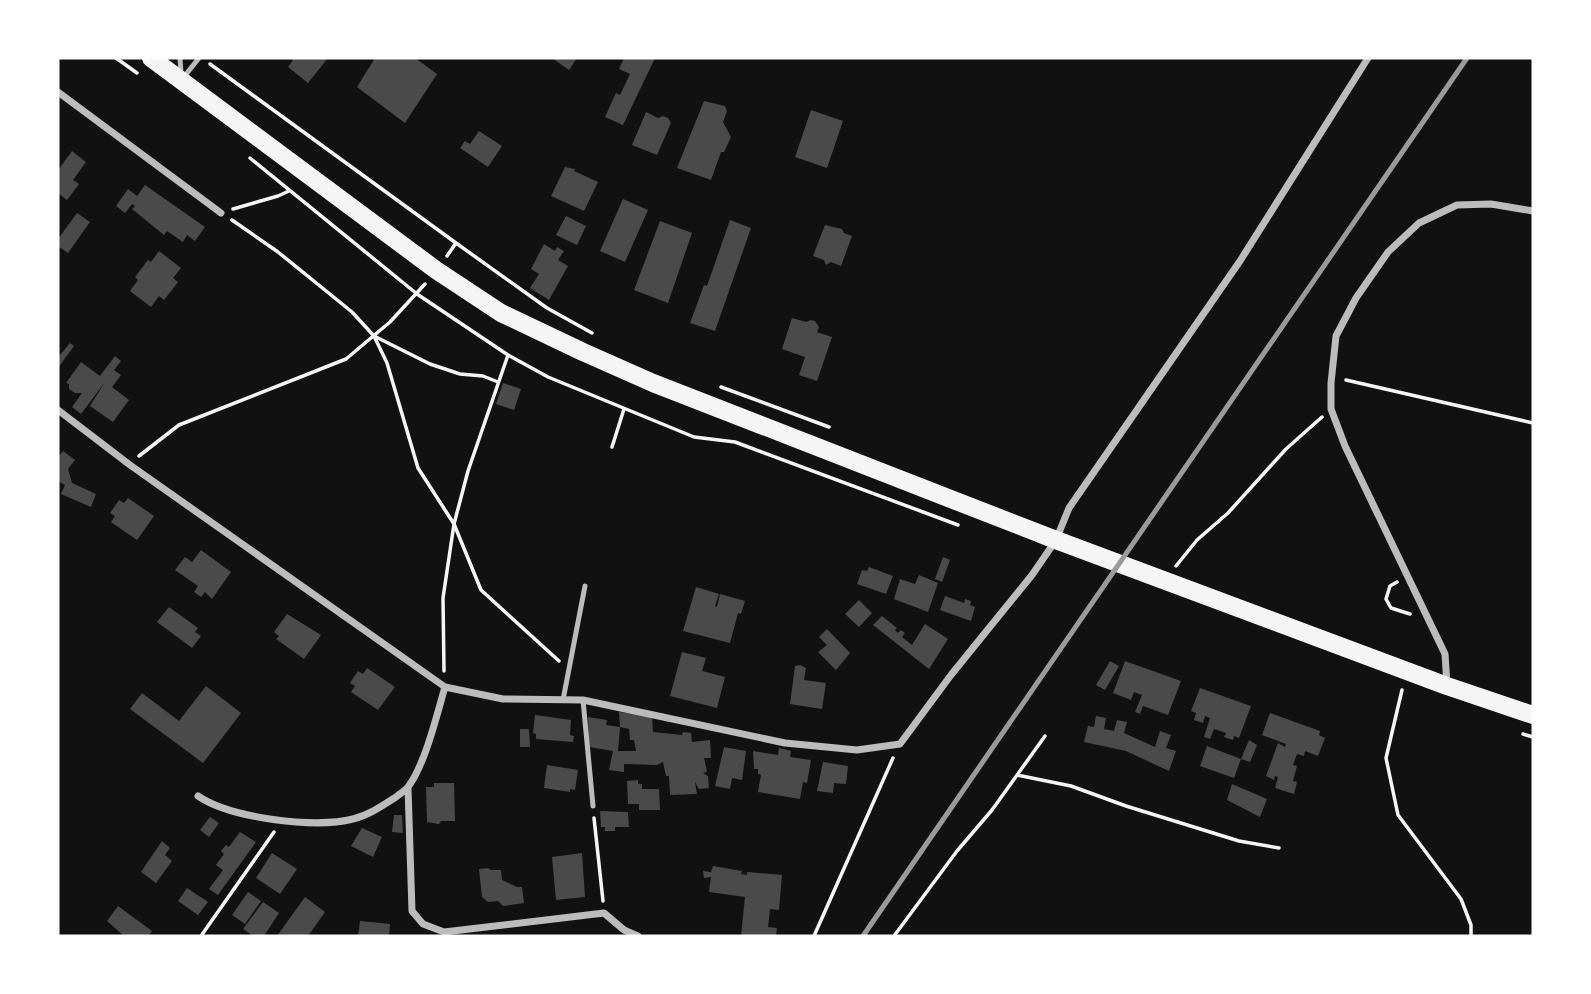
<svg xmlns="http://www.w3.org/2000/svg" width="1591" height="994" font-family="Manrope,sans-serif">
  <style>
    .building { fill: #4a4a4a }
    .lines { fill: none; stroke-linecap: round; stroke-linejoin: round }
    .path { stroke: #f5f5f5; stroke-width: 3.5 }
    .service { stroke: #bcbcbc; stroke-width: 5 }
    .minor { stroke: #bcbcbc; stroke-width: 7 }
    .primary { stroke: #f5f5f5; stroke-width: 18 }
    .rail { stroke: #9a9a9a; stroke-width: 5 }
  </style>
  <rect width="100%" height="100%" fill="#111"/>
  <!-- building -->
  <path class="building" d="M290,58H328L308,83L288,67L293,60Z
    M375,58H415L437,74L405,123L357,87Z
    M552,58H577L569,70Z
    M624,58H655L623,125L605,117L616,93L620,95L630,74L619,69Z
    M704,101L725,106L727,111L723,122L731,137L724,152H721L711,180L677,168Z
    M811,110L843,121L827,168L795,157Z
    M646,112L658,118L663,116L668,118L671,123L657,155L632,145Z
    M479,131L502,146L488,167L460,148L465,141L470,144Z
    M72,151L86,162L73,180L79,184L67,200L58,193V170Z
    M565,167L575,169L574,171L598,182L584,211L551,196Z
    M145,185L205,227L195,241L187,235L183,242L167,231L164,235L132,209L135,206L132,204L125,213L116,206L128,189L137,196Z
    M623,199L648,210L625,262L600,251Z
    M77,213L90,222L68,253L58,246V239Z
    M566,216L586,226L577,245L556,235Z
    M730,220L751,228L715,331L690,323L704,285L707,286Z
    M660,221L692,233L668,303L634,290Z
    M825,225L842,229L844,233L852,236L841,266L831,262L826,265L824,260L813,256Z
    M544,244L555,251L557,247L564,251L558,260L568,266L549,300L530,288L539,274L531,269Z
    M159,251L181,268L173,278L178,282L164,300L159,296L151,307L130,291L138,280L135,277L148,260L151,262Z
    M792,318L806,322L811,320L815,321L819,327L817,332L832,337L817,381L799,375L805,357L782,349Z
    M70,343L74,346L58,368V354L60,355Z
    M115,356L121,361L114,370L121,375L112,387L129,400L113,422L90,406L105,382L81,414L72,407L82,393H75L69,389V384L66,383L81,362L100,376Z
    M503,383L521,389L514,410L496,404Z
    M63,451L75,460L68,469L72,483L96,494L91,507L61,494L65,485L58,481V457Z
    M128,498L154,516L137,540L111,522L115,516L110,513L119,500L124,503Z
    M201,550L231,572L212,599L205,592L201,597L194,592L198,586L175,570L185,557L192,562Z
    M943,557L950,560L942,582L935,579Z
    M869,567L893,576L886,594L857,584L862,570L867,571Z
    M919,575L938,583L928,612L894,599L900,579L915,584Z
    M696,587L719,594L715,606L717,607L720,594L745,601L741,614L738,613L730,643L683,631Z
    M945,596L964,603L965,599L971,601L970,605L975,607L971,621L940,610Z
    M859,600L872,613L859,627L845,614Z
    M169,607L198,628L195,632L201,636L192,648L157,622Z
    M287,614L321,635L304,659L276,639L279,636L274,632Z
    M882,616L897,628L895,630L898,633L901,630L905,633L902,637L912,645L925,624L948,639L929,669L873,625Z
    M827,629L850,653L836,670L818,652L827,645L819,637Z
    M682,652L706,658L702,671L725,677L717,708L670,696Z
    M1110,661L1119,666L1105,690L1096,685Z
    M1125,661L1181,681L1168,715L1143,706L1140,714L1135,712L1142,695L1134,692L1131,700L1113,693Z
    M800,665L806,668L804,680L826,683L822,709L790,704L795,666Z
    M367,668L395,687L378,710L351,692L355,686L350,683L358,671L363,674Z
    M206,686L241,713L203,763L130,709L142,693L179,721Z
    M1200,688L1251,706L1239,738L1234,736L1233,740L1224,737L1226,733L1214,729L1210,739L1204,737L1210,718L1205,716L1203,723L1194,720L1196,713L1191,711Z
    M619,712L652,716L653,732L682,735L683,732L691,733L692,742L710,740L711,758H704L707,772L703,773L708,776L709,788L699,789L695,782L697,794L670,795L669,776H666L663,762L657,765L624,764V772L609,770L613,751L589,747L588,717L607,720L606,725L620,727L618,751H636L634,740H630L629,729L620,727Z
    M1270,713L1320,731L1319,735L1325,738L1318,756L1305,751L1304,756L1297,754L1293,765L1297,766L1293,781L1297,782L1294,794L1275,788L1278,777L1275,776L1274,780L1266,776L1278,743L1285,747L1286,744L1262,735Z
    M535,715L571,720L570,735L574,736L573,742L536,739V734L533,733Z
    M1096,716L1106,718L1104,729L1114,731L1117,720L1127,722L1124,733L1155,747L1160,731L1171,735L1166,748L1176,751L1169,771L1126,751L1084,742L1088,726L1094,727Z
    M520,729H529L530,747H520Z
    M1249,740L1257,745L1250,762L1241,759Z
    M1207,746L1241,759L1234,778L1200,766Z
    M724,747L746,751L742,780L732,778L730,789L715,786Z
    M779,748L791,751L790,757L811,760L807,783L803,782L800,799L758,792L761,775L758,774V769H754L753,751L778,755Z
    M823,762L848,766L846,784L834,783L833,793L817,791Z
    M547,765L578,770L575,790L570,789V792L544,788Z
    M638,780V784H642V789H659L660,810H639V804H628L627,781Z
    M434,783H454L455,821H441L439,824L427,822L426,787H434Z
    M1232,784L1267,799L1260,817L1227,800Z
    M600,811L628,812L629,827H615V831H605V827H601Z
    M394,815H402L403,833L392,832Z
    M210,817L219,823L209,837L200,830Z
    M362,828L382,837L373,857L351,846Z
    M240,832L256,842L218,895L209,889L223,870L216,865L224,854L221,851L226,845L229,847Z
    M162,841L170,848L165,855L172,861L156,883L141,872Z
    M272,853L297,869L280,894L256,878Z
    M582,853L585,897L556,900L552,857Z
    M713,866L742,871L741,874L747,875V872L782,875L779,910L770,909L768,927L777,928L776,936H741L745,897L709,892L711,877L704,878L703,871L711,872Z
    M488,868L491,870H501L502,880L517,887H522L524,903L503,906L498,901L488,902L482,897L479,869Z
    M187,888L208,902L198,915L178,901Z
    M248,892L261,901L245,924L232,915Z
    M305,897L325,912L308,936H277Z
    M263,902L279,913L264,936H253L243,929Z
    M118,906L152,931L148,936H124L107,921Z
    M360,921L390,924L389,936H358Z"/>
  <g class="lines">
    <!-- path -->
    <path class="path" d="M116,58L137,73
      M210,64L456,243L447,256
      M250,158L417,294L508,355L548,377L694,437L735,442L958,525
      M233,209L278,196L289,191
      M232,220L278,252L352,312L374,336L387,363L418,468L454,524L481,590L559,661
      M456,243L547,308L592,333
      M374,336L430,364L460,374L483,376L498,382
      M1346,380L1533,423
      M721,387L829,427
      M612,447L624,409
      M139,456L179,425L346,359L390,322L425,284
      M1176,566L1197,540L1228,513L1286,449L1322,417
      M1397,582L1390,586L1386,599L1391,608L1410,614
      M444,671L443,598L454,524L468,471L508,355
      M1402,690L1386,758L1398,815L1461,899L1471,925V936
      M1523,734L1533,737
      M1017,775L1071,786L1126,806L1239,841L1279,848
      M594,818L603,901
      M201,936L274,832
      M814,936L893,758
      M894,936L957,851L992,810L1045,736"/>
    <!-- service -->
    <path class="service" d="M180,58L181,74
      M183,78L199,58
      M563,700L585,586
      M583,700L593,806"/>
    <!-- minor -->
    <path class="minor" d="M58,92L221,213
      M58,410L130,465L445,687L503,699L583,700L785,743L857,750L900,744L951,675L1032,575L1056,540L1069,508L1240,261L1368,58
      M1447,685L1445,654L1345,446L1331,409V383L1336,336L1356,298L1388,252L1419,223L1457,205L1491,204L1533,211
      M408,788L412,911L423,924L444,932L604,913L624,930L638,936
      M198,796C230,818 315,829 353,819C369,815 382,806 396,797C399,794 405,791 408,787C425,765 437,714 445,687"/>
    <!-- primary -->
    <path class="primary" d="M151,58L436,270L501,313L583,352L653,383L1056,540L1447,686L1533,715"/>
    <!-- rail -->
    <path class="rail" d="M863,936L1467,58"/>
  </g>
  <!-- border -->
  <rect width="1591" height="994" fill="none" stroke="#ffffff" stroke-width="119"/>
</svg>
